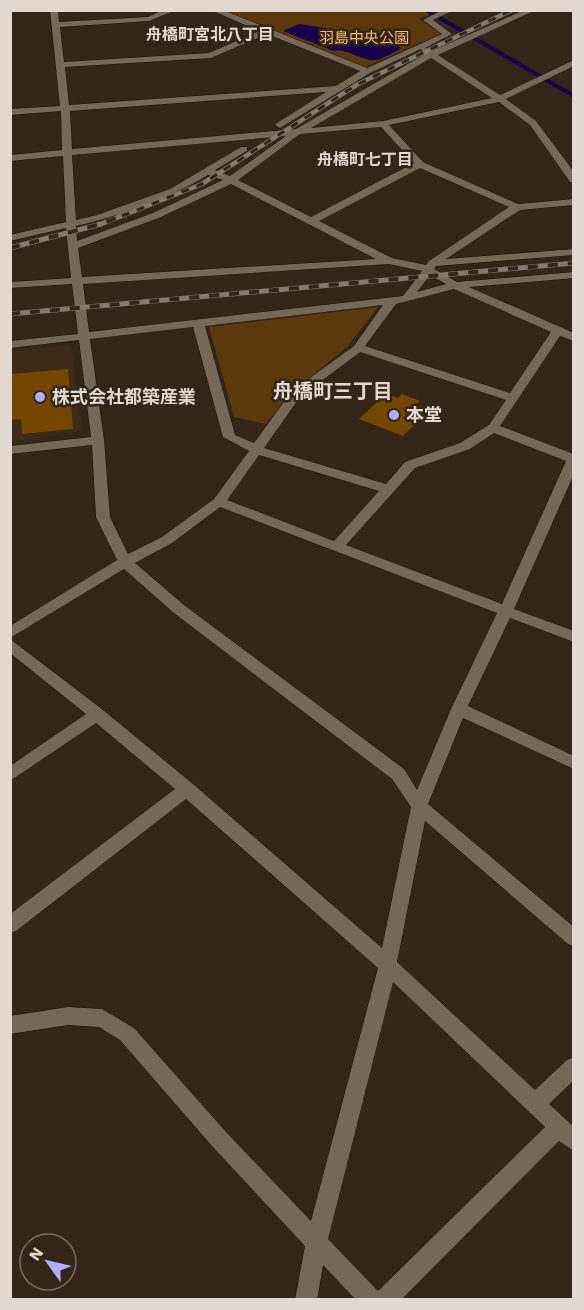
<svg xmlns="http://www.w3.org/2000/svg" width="584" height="1310" font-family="'Work Sans','Noto Sans JP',sans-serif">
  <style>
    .built { fill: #3c2b18 }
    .green { fill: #5c390d }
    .water { fill: #19004c }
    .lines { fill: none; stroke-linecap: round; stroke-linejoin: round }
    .stream { stroke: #19004c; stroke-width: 4 }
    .building { fill: #754600 }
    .minor-casing { stroke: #1a0f04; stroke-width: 1 }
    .minor { fill: #766859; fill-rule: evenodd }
    .rail-far1-casing { stroke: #84796e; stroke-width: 4.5 }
    .rail-casing { stroke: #84796e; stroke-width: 5 }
    .rail-far1 { stroke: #332619; stroke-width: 3; stroke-dasharray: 8; stroke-linecap: butt }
    .rail { stroke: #332619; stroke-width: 4; stroke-dasharray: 10; stroke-linecap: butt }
    .poi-dot { fill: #b0aefa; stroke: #332619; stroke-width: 2 }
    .labels { text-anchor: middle; stroke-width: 5; stroke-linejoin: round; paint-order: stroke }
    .far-park-label { font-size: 15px; fill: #fdb96d; stroke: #332619 }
    .far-neighbourhood-label { font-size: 16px; font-weight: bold; fill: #e1d9d0; stroke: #332619 }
    .poi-label { font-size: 18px; font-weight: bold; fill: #e1d9d0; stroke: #332619; text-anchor: start }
    .neighbourhood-label { font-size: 20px; font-weight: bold; fill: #e1d9d0; stroke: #332619 }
  </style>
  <rect width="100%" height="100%" fill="#332619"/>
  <!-- built -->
  <path class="built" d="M71,345L82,428L73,434L11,441L10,351Z"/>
  <!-- green -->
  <path class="green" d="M222,11H439L419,19L441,34L365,67Z
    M378,307L347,347L291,393L266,424L234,417L209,327Z"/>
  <!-- water -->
  <path class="water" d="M299,24L364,34L402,48C394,52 383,59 375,60C362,62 346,47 334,51L283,31Z"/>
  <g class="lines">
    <!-- stream -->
    <path class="stream" d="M426,10L574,96"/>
  </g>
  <!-- building -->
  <path class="building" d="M68,369L73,429L22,434L21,419L10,420V374Z
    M385,394L398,398L402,394L420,401L416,405L429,410L403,436L359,419Z"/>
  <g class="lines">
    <!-- minor casing -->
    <g class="minor-casing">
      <path id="minor" d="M50,10H58L59,22L148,17L163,10H176L149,21L60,27L64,62L209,53L259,31L211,10H223L367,68L442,34L423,20L442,10H454L433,20L452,34L425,48L432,51L524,10H536L438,55L500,95L574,60V66L506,99L536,121L574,172V183L570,182L530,125L499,102L389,125L423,162L518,204L574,199V205L520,210L446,259L574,249V255L436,266L434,269L457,282L574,272V278L469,287L574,333V341L560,336L500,426L574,454V474L514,609L574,631V642L510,618L468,706L574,756V769L463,718L428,804L574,927V946L568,944L425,821L397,962L535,1090L567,1060L574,1057V1080L549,1104L574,1127V1151L559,1141L401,1300H356L323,1265L317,1300H295L305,1246L212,1146L120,1040L99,1027L68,1025L10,1034V1016L68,1007L102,1009L134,1028L226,1132L311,1221L378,968L186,799L16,931L10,933V914L175,789L96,723L10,781V766L86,714L10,653V639L103,710L193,784L382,948L411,807L392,779L174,613L124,569L10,638V626L117,560L96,517L92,445L10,454V446L91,437L79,340L10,348V341L78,334L72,284L10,288V282L71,278L66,228L10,241V235L66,222L63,156L10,161V155L62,150L61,111L10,115V109L60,106ZM267,34L360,71L336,86L69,105L65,67L211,58ZM421,49L425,54L296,129L72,149L70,111L326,92L277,123L275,125L280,128L370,73ZM431,58L492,98L383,121L311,128ZM381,127L414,163L311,217L238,180L300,134ZM286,136L230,176L215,170L247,151V147H241L170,189L97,215L76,220L72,155ZM420,168L509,207L429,261L426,265L392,258L319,221ZM208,175L223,180L153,213L77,241L76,226C123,215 168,199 208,175ZM231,184L376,259L82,277L78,248L161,217ZM389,264L422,271L403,296L89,332L83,284ZM430,275L446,284L417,292ZM454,289L551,332L510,393L365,346L396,304ZM383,305L354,346L292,391L254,443L235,435L205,326ZM193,327L223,437L249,451L214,499L162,537L128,554L110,517L104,440L90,339ZM360,352L506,400L489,425L460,443L405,462L386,484L264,448L300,397ZM494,433L566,461L502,604L346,545L415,468L470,449ZM259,455L379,491L334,541L227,500ZM220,507L497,613L451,709L417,790L404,769L184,605L135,563L172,543ZM393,982L545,1127L378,1291L328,1239Z"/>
    </g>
    <!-- minor -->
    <use href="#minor" class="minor"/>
    <!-- rail-far1 casing -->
    <g class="rail-far1-casing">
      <path id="rail-far1" d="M122,216L202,184L358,84L512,10"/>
    </g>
    <!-- rail casing -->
    <g class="rail-casing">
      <path id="rail" d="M10,248L101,224L126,214
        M10,314L574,263"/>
    </g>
    <!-- rail-far1 -->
    <use href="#rail-far1" class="rail-far1"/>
    <!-- rail -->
    <use href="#rail" class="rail"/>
  </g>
  <!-- markers -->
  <g class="poi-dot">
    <circle cx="40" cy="397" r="6"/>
    <circle cx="394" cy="415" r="6"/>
  </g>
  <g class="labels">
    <!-- far-park labels -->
    <g class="far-park-label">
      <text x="364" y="43">羽島中央公園</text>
    </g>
    <!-- far-neighbourhood labels -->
    <g class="far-neighbourhood-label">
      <text x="210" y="40">舟橋町宮北八丁目</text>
      <text x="365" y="165">舟橋町七丁目</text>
    </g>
    <!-- poi labels -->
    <g class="poi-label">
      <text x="52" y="403">株式会社都築産業</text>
      <text x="406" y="421">本堂</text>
    </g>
    <!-- neighbourhood labels -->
    <g class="neighbourhood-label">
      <text x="333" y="398">舟橋町三丁目</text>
    </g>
  </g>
  <!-- border -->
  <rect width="584" height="1310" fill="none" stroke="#e1d9d0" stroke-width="24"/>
  <!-- north arrow -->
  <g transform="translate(48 1262) rotate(304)"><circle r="28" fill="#332619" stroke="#796e62" stroke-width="1.5"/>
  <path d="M0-4.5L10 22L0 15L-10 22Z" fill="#b0aefa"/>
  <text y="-9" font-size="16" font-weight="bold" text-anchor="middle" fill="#e1d9d0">N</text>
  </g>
</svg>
